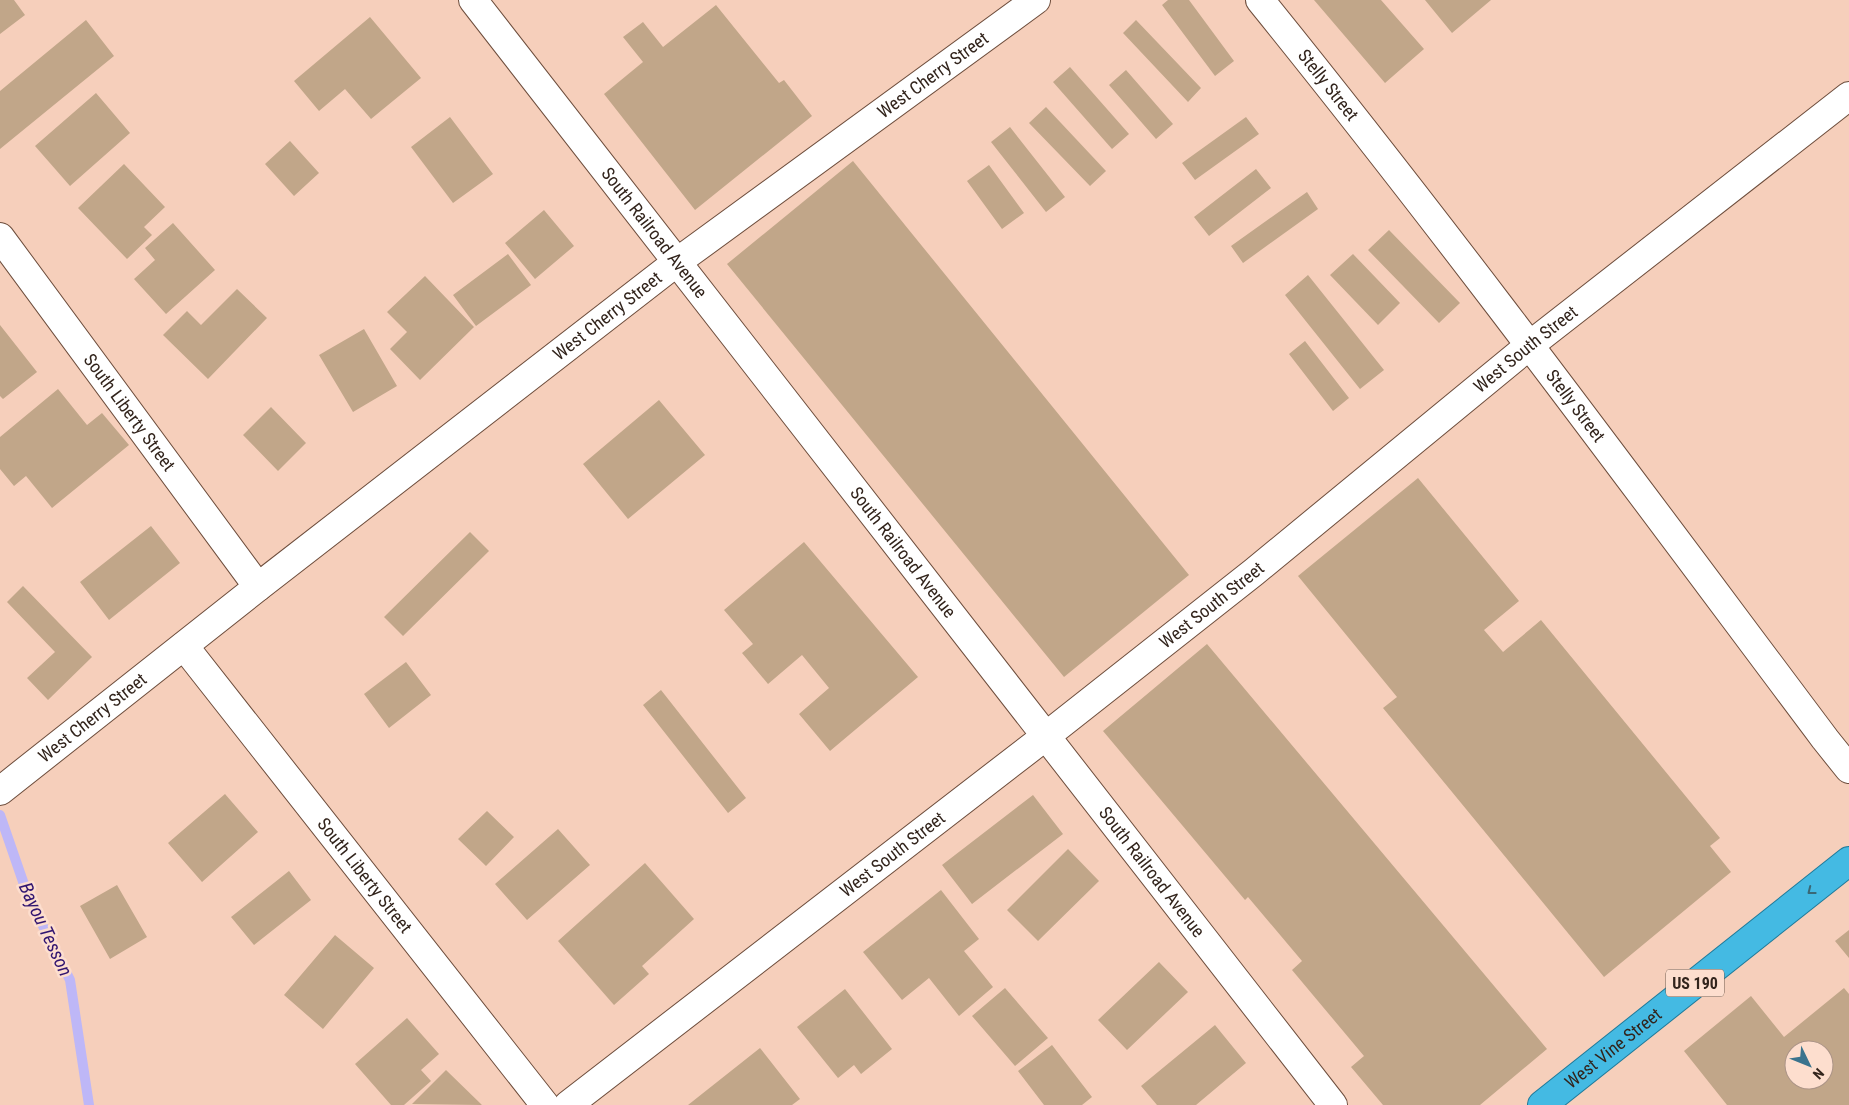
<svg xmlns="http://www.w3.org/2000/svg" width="1849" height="1105" font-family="'Roboto Condensed',sans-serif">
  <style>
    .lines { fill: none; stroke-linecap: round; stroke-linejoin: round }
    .stream { stroke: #beb7f7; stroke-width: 10 }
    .building { fill: #c1a689; fill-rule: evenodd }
    .minor-casing { stroke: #6d4d3c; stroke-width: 30 }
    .tertiary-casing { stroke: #6d4d3c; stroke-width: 30 }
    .trunk-casing { stroke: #207a99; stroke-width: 30 }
    .minor { stroke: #fff; stroke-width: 28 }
    .tertiary { stroke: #fff; stroke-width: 28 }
    .trunk { stroke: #44bae3; stroke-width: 28 }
    .oneway { stroke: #3a6876 }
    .labels { text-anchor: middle; stroke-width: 5; stroke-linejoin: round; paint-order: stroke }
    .shield { fill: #fddece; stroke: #6f5c51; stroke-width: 1 }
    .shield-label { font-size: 16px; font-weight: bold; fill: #32241c }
    .street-label { font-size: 18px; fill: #32241c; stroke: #fddece }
    .water-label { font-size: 19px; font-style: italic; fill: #311570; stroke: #fddece }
  </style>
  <rect width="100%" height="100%" fill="#f6cfbb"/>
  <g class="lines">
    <!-- stream -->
    <path class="stream" d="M0,815L28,896L70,980L89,1105"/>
  </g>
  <!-- building -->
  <path class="building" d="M0,0H14L25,15L0,34Z
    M1168,0H1189L1234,61L1215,76L1162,5Z
    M1314,0H1381L1424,49L1385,83Z
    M1425,0H1491L1452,33Z
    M716,5L779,83L784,80L812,116L695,210L604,94L643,62L623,37L643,22L663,47Z
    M370,17L421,78L371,119L345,89L319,111L294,81Z
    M86,20L114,56L0,149V91Z
    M1136,20L1201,88L1188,102L1123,33Z
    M1070,67L1129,134L1112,149L1053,82Z
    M1126,70L1173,124L1156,139L1109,85Z
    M96,93L130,133L70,186L35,146Z
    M1046,107L1106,171L1090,186L1029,123Z
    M450,117L493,174L453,203L411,147Z
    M1246,117L1259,134L1195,180L1182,163Z
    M1010,127L1065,197L1046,212L991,142Z
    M290,141L319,173L294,196L265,164Z
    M853,161L1189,575L1064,677L727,264Z
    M124,164L165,207L144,227L152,235L127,259L78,208Z
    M989,165L1024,213L1002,229L967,181Z
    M1256,169L1271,188L1209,236L1194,217Z
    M1307,192L1318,209L1243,263L1231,246Z
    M544,210L574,246L535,279L505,243Z
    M173,223L215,270L166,314L134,279L155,260L145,248Z
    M1389,230L1460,303L1439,323L1368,250Z
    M508,254L531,285L476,326L453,295Z
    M1353,254L1400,303L1378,325L1330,275Z
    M1308,275L1384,370L1360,389L1285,295Z
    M425,276L474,327L420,380L390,349L407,332L387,312Z
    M237,289L267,318L208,379L163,335L187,311L201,325Z
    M0,325L37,372L3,399L0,396Z
    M364,329L397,386L353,412L319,355Z
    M1305,341L1349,398L1333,411L1289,354Z
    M58,389L87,425L102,413L129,445L52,508L26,476L14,486L0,469V437Z
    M659,400L705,455L628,519L583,464Z
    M271,407L306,443L278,471L243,435Z
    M1418,478L1519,601L1484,630L1503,652L1541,620L1720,838L1710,846L1731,872L1604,977L1383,708L1397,697L1298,576Z
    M151,526L180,563L109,620L80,582Z
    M470,532L489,551L403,636L384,617Z
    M804,542L918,677L830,751L799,714L829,688L802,655L768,684L742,653L753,644L724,610Z
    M23,586L92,657L48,700L27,678L55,652L7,602Z
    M1207,644L1547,1049L1480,1105H1383L1351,1067L1364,1056L1292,970L1302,961L1248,897L1245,900L1103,731Z
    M406,662L431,695L389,728L364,694Z
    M661,690L746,798L728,813L643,705Z
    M225,794L258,832L202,882L168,843Z
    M1033,795L1063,834L972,904L942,865Z
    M487,811L514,837L486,866L458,839Z
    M558,829L590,865L527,920L495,884Z
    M1068,849L1099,881L1038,941L1007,910Z
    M645,863L694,919L642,966L649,974L614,1005L558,941Z
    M289,871L311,900L254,945L231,917Z
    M117,885L147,937L110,959L80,906Z
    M941,890L979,939L964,951L993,987L959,1016L929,978L902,1000L863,952Z
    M1849,930V958L1835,941Z
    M335,935L374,968L323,1029L284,995Z
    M1159,962L1188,992L1127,1050L1098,1020Z
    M1005,988L1048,1038L1015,1066L972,1016Z
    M1844,988L1849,994V1105H1727L1684,1051L1751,996L1784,1037ZM1794,1050H1824V1080H1794Z
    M845,989L892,1049L861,1074L854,1065L838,1078L797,1027Z
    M407,1018L439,1054L421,1070L431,1081L404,1105H391L355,1064Z
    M1215,1025L1246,1063L1196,1105H1157L1141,1086Z
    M1052,1045L1092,1097L1082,1105H1044L1018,1071Z
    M760,1048L800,1099L792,1105H688Z
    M446,1070L482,1105L412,1104Z"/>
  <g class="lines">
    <!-- minor casing -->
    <g class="minor-casing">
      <g id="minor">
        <path id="s1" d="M1260,0C1455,241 1639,491 1825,739L1849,769"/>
        <path id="s2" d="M0,237L258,587"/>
        <path id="s3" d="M184,646L545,1105"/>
        <path id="s4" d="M0,791L258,587L677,262L1036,0"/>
        <path id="s5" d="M568,1105L1046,736L1254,572L1530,345L1849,96"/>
      </g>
    </g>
    <!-- tertiary casing -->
    <g class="tertiary-casing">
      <g id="tertiary">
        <path id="s6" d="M473,0L1333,1105"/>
      </g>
    </g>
    <!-- trunk casing -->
    <g class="trunk-casing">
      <g id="trunk">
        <path id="s7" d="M1542,1105L1849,861"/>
      </g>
    </g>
    <!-- minor -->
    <use href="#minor" class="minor"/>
    <!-- tertiary -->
    <use href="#tertiary" class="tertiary"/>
    <!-- trunk -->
    <use href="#trunk" class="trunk"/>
  </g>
  <!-- one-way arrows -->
  <defs><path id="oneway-chevron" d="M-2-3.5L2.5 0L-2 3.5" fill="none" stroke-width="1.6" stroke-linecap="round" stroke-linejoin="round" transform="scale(1.25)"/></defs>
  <use class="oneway" href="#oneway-chevron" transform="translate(1811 891) rotate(142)"/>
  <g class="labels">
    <!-- shield labels -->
    <rect class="shield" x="1666" y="969.5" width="58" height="27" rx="4"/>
    <g class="shield-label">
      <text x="1695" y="989">US 190</text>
    </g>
    <!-- street labels -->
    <g class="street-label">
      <text dy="6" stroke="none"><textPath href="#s4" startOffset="1176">West Cherry Street</textPath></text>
      <text dy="6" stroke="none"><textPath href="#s1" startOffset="109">Stelly Street</textPath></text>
      <text dy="6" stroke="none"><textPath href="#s6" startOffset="295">South Railroad Avenue</textPath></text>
      <text dy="6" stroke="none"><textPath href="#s4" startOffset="771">West Cherry Street</textPath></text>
      <text dy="6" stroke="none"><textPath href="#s5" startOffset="1220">West South Street</textPath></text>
      <text dy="6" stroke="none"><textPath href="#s1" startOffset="514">Stelly Street</textPath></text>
      <text dy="6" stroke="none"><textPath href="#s2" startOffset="218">South Liberty Street</textPath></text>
      <text dy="6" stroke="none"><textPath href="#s6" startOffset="700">South Railroad Avenue</textPath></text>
      <text dy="6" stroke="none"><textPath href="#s5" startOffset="815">West South Street</textPath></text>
      <text dy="6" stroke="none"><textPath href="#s4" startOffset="118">West Cherry Street</textPath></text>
      <text dy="6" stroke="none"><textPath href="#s5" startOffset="410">West South Street</textPath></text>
      <text dy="6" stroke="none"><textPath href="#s6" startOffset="1105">South Railroad Avenue</textPath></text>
      <text dy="6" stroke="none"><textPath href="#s3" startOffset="292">South Liberty Street</textPath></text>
      <text dy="6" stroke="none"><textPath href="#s7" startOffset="91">West Vine Street</textPath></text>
    </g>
    <!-- water labels -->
    <g class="water-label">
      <text transform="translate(46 929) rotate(65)" y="7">Bayou Tesson</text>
    </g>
  </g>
  <!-- north arrow -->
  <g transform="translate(1809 1065) rotate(133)"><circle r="24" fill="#fddece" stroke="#ac9487"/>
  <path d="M0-4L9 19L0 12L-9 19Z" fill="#3a738d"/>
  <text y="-8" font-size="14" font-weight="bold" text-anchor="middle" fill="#32241c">N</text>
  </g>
</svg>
